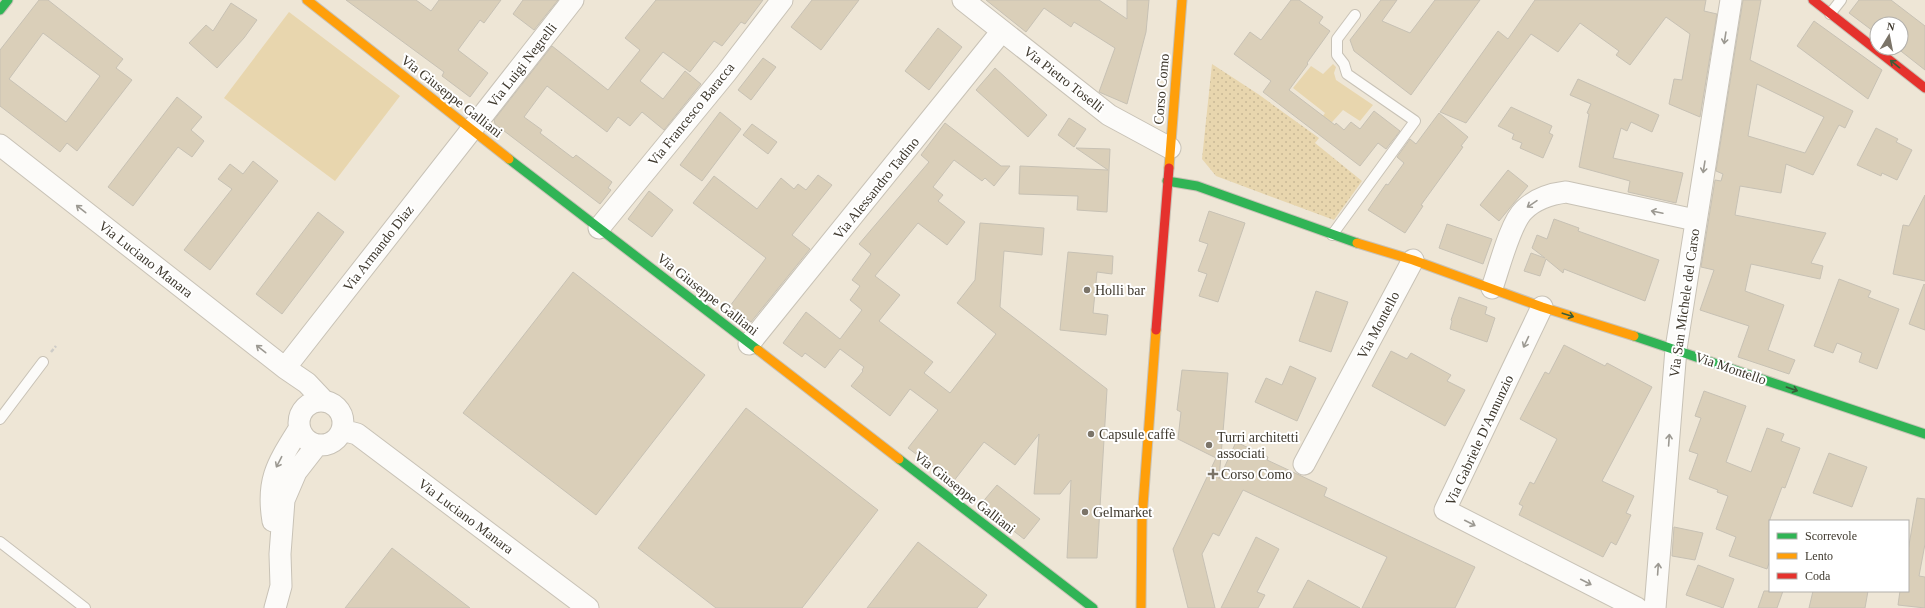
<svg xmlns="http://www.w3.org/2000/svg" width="1925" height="608" font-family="Georgia,serif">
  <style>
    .green { fill: #e8d6ae }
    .garden { fill: url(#garden-dots) }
    .building { fill: #dacfb9; stroke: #c7c1b4; fill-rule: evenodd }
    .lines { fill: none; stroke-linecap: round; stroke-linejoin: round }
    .lane-casing { stroke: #c8c2b6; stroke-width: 12 }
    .street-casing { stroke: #c8c2b6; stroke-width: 23 }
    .fast-casing { stroke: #c8c2b6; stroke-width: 11 }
    .slow-casing { stroke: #c8c2b6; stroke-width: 11 }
    .jam-casing { stroke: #c8c2b6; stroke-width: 11 }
    .path { stroke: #ceccc7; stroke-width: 2.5; stroke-dasharray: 4 2; stroke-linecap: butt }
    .lane { stroke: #fcfbf9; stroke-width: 10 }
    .street { stroke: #fcfbf9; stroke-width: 21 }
    .fast { stroke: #30b455; stroke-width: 9 }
    .slow { stroke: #ff9f0a; stroke-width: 9 }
    .jam { stroke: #e5322d; stroke-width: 9 }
    .oneway { stroke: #9c9992 }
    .oneway2 { stroke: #395c38 }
    .poi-dot { fill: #7b7468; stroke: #fff; stroke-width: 1.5 }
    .labels { text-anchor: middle; stroke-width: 4; stroke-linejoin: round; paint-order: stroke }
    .street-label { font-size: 14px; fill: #3d372c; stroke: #fff }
    .poi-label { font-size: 14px; fill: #3d372c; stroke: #fff; text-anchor: start }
  </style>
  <defs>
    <pattern id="garden-dots" width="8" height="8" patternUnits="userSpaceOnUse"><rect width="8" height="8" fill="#e8d6ae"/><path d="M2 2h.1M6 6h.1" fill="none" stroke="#c8b896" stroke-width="1.8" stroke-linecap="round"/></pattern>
  </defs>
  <rect width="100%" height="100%" fill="#eee6d6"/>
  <!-- green -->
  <path class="green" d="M289,12L400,96L335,181L224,98Z
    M1333,64L1336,67L1334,73L1336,80L1373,105L1360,121L1343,110L1323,132L1315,127L1325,113L1293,88L1311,66L1323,74Z"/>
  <!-- garden -->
  <path class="garden" d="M1212,64L1258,94L1319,138L1315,143L1362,181L1334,220L1216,176L1202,159Z"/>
  <!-- building -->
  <path class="building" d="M39,0H48L123,59L116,68L132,80L77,151L67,143L60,152L0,106V50ZM43,33L100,76L66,122L9,79Z
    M346,0H416L431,11L439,0H501L484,23L480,20L458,50L488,73L470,97L442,76L444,72Z
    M523,0H558L534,30L513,14Z
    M656,0H763L745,24L741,22L722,46L714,41L690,72L663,52L640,81L663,99L685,71L701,84L664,130L642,112L630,126L618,117L607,132L547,86L524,117L542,130L540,133L573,158L576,155L612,182L608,188L611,190L600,204L495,124L494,120L552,46L608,90L640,50L625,38Z
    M812,0H859L821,50L791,27Z
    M986,0H1099L1127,19V0H1149L1146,32L1127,104L1099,92L1115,48L1074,22L1071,27L1044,8L1026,32Z
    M1291,0H1299L1323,17L1319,23L1330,31L1307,63L1308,64L1289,90L1335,125L1336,123L1344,130L1351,122L1360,129L1374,111L1400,131L1386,149L1378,143L1360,166L1263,92L1271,81L1234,54L1250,32L1261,40Z
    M1381,0H1397L1382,21L1410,33L1435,0H1480L1411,95L1354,51L1350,40Z
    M1535,0H1706L1704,11L1717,14L1700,117L1669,104L1674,79L1682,80L1690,34L1666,17L1630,65L1616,55L1619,51L1580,23L1558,52L1531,34L1466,123L1440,112L1498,31L1508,39Z
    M1743,0H1761L1750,60L1853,111L1845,128L1839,125L1813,175L1786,164L1781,193L1740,186L1735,215L1826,233L1811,263L1823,266L1820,279L1751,264L1745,291L1784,305L1768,350L1795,360L1789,374L1738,357L1749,326L1700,310L1714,270L1701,267L1715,180L1721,181L1723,174L1716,171ZM1757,84L1824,117L1805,153L1748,136Z
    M1859,0H1891L1925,26V70L1897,48H1901V24H1877V34L1849,13Z
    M231,3L257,20L244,38L217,68L189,43L206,25L213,31Z
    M1814,21L1882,70L1868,99L1797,46Z
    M938,28L962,47L929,90L905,71Z
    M763,58L776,67L751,100L738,90Z
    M995,68L1047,115L1028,137L976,90Z
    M1578,79L1659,115L1652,132L1631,122L1627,131L1621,128L1613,158L1683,173L1676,203L1628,192L1630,181L1579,167L1589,114L1587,113L1591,104L1570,95Z
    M177,97L202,117L191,130L204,141L192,157L178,147L133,206L108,187Z
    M1511,107L1552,126L1549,133L1553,135L1543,158L1520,148L1522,143L1512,139L1514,134L1498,126Z
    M720,112L741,129L702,181L680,165Z
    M1439,113L1468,137L1461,146L1463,147L1421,205L1423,206L1405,233L1368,210L1386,184L1388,185L1404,163L1397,157L1410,139L1416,144Z
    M1069,118L1086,129L1074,147L1058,135Z
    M945,123L1001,166H1010L994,186L985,178L982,181L954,160L933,187L943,195L938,201L965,222L947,245L918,223L875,276L900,295L879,321L933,362L924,373L950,393L996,334L957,303L975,280L980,223L1044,228L1042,255L1004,251L1000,307L1107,389L1097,558H1067L1071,480L1060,494H1034L1039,434L1015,465L984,442L953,482L908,448L938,410L910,389L890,416L851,386L863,371L862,370L864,367L840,349L825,368L805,353L802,357L783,343L806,312L840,339L862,310L850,300L860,286L852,280L871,254L859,244L929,162L921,155Z
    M752,124L777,142L768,154L743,135Z
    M1876,128L1898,139L1896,142L1912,150L1897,180L1882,173L1881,176L1857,165Z
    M1076,148L1110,149L1107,212L1077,210L1078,196L1019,194L1020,166L1108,170Z
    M253,161L278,181L210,270L184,250L232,189L218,179L230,164L243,174Z
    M1508,170L1528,186L1499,221L1480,205Z
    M818,175L832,185L792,235L810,249L751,322L730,306L766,258L693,203L714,176L757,209L781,178L794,189L798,184L806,190Z
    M649,191L673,210L652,237L628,219Z
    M1925,195V281L1893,274L1903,225L1909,226Z
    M1209,211L1245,223L1218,302L1199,296L1207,274L1198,271L1208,244L1199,241Z
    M318,212L344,232L282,314L256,294Z
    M1554,219L1579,228L1578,231L1659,260L1645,301L1564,269L1563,273L1546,259L1540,276L1524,271L1531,253L1545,258L1532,248L1537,235L1547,239Z
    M1447,224L1492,239L1483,264L1439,248Z
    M1068,252L1113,256L1112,274L1097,272L1093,313L1108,315L1106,335L1060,330Z
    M573,272L705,375L596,515L463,413Z
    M1839,279L1871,291L1868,297L1899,309L1877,369L1859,362L1862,353L1837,343L1833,353L1814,346Z
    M1924,284L1925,285V330L1909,324Z
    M1316,291L1348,302L1331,352L1299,341Z
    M1459,297L1487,307L1485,314L1495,318L1487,342L1450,329L1452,321L1451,320Z
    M1564,345L1605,366L1607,363L1652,387L1602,481L1634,496L1626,513L1631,515L1616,545L1611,542L1603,557L1519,515L1523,506L1519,504L1530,482L1534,484L1557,439L1520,419L1545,372L1549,374Z
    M1391,351L1407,359L1411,353L1451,375L1447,381L1465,390L1445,426L1372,386Z
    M1290,366L1316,378L1297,421L1255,402L1266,378L1282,385Z
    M1182,370L1228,373L1219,479L1236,442L1268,457L1267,460L1327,488L1324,496L1475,567L1455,608H1362L1387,557L1243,490L1219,536L1213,533L1202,554L1215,608H1188L1173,549L1216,458L1178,439L1181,412L1177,410Z
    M1704,391L1746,406L1726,462L1751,472L1767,428L1784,434L1781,441L1800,448L1785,488L1782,487L1770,519V560L1767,569L1729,556L1736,537L1716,529L1728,496L1717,492L1718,490L1689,479L1698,454L1689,451L1701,418L1695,416Z
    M746,408L878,510L802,608H716L638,548Z
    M1829,453L1867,467L1852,507L1813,493Z
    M997,485L1040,519L1024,539L980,505Z
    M1917,498L1925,499V544L1919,576L1925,577V608L1898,605L1900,591H1908V551Z
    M1674,527L1703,533L1695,560L1672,556Z
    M1256,537L1279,549L1257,592L1265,595L1258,608H1221Z
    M918,542L987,595L977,608H867Z
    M392,548L470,608H345Z
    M1698,565L1734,579L1723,608L1686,595Z
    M1308,580L1360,608H1293Z
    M1764,591H1783L1777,608H1758Z
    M1813,591H1868L1865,608H1809Z"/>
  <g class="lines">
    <!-- lane casing -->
    <g class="lane-casing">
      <path id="lane" d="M1830,14L1841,0
        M1332,235L1415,121L1347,74L1344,64L1337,55V39L1355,15
        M0,419L43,362
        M0,542L85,608"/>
    </g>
    <!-- street casing -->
    <g class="street-casing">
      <path id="street" d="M963,0L1109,115L1170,148
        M0,145L285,368L307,383L324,401
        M599,228L726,73L782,0
        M1492,288C1499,269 1510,223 1524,210C1535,199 1550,194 1566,192L1695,220
        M1542,307L1445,510L1637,608
        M749,344L1002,31
        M285,368L573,0
        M299 423a22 22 0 1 1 44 0a22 22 0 1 1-44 0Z
        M342,430L357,434L588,608
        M1304,464L1413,260
        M273,521C266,479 278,463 299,429
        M275,608L281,586L280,554L284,500L296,472L317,445
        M1655,608L1676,349L1731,0"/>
    </g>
    <!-- fast casing -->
    <g class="fast-casing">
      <path id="fast" d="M0,10L8,0
        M509,159L758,350
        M1167,181L1197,186L1357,243
        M1634,336L1925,434
        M899,459L1093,608"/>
    </g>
    <!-- slow casing -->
    <g class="slow-casing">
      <path id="slow" d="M307,0L509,159
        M1169,168L1182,0
        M1357,243L1413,260L1542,307L1634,336
        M758,350L899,459
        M1141,608L1142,519L1156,330"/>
    </g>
    <!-- jam casing -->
    <g class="jam-casing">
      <path id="jam" d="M1813,0L1925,88
        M1156,330L1169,168"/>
    </g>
    <!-- path -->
    <path class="path" d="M51,352L56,346"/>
    <!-- lane -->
    <use href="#lane" class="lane"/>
    <!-- street -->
    <use href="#street" class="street"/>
    <!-- fast -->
    <use href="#fast" class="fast"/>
    <!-- slow -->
    <use href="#slow" class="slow"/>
    <!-- jam -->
    <use href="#jam" class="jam"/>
  </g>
  <!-- one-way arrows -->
  <defs><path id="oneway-shaft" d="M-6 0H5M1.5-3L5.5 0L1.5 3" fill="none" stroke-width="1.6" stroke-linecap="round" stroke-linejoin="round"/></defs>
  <g class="oneway">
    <use href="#oneway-shaft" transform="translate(1725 38) rotate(99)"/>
    <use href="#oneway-shaft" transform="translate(1704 167) rotate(99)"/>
    <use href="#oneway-shaft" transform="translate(1532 204) rotate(146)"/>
    <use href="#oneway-shaft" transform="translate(81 209) rotate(-142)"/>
    <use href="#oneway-shaft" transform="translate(1657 212) rotate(-168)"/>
    <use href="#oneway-shaft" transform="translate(1526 342) rotate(115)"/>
    <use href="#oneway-shaft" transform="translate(261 349) rotate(-142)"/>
    <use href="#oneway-shaft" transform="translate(1669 440) rotate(-86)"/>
    <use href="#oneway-shaft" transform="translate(279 462) rotate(117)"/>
    <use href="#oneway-shaft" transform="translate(1470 523) rotate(27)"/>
    <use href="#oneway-shaft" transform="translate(1658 569) rotate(-86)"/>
    <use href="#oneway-shaft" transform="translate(1586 582) rotate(27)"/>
  </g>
  <g class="oneway2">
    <use href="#oneway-shaft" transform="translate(1895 64) rotate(-141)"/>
    <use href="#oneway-shaft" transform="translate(1568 315) rotate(18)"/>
    <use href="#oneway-shaft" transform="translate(1792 389) rotate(19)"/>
  </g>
  <!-- markers -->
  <g class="poi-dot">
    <circle cx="1087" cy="290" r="4"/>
    <circle cx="1091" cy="434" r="4"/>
    <circle cx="1209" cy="445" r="4"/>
    <path d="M1211 468h4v4h4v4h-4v4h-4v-4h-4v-4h4z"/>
    <circle cx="1085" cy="512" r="4"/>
  </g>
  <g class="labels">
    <!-- street labels -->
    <g class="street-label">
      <text transform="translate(522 65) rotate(-52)" y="5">Via Luigi Negrelli</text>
      <text transform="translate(1064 79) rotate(38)" y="5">Via Pietro Toselli</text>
      <text transform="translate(1161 89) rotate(-85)" y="5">Corso Como</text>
      <text transform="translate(452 96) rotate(38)" y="5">Via Giuseppe Galliani</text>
      <text transform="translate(691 114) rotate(-51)" y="5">Via Francesco Baracca</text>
      <text transform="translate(876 188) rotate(-51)" y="5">Via Alessandro Tadino</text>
      <text transform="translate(378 248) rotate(-52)" y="5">Via Armando Diaz</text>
      <text transform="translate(146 259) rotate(38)" y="5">Via Luciano Manara</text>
      <text transform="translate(708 294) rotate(38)" y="5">Via Giuseppe Galliani</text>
      <text transform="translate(1684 303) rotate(-82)" y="5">Via San Michele del Carso</text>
      <text transform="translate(1378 325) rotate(-62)" y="5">Via Montello</text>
      <text transform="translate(1731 368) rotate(19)" y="5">Via Montello</text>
      <text transform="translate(1479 440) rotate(-65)" y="5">Via Gabriele D'Annunzio</text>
      <text transform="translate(965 492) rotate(38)" y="5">Via Giuseppe Galliani</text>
      <text transform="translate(466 516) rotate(37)" y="5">Via Luciano Manara</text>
    </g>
    <!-- poi labels -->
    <g class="poi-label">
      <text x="1095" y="295">Holli bar</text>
      <text x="1099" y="439">Capsule caffè</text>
      <text x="1217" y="442">Turri architetti<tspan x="1217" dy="16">associati</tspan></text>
      <text x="1221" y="479">Corso Como</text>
      <text x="1093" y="517">Gelmarket</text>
    </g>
  </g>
  <!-- legend -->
  <rect x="1769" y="520" width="140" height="72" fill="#ffffff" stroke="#b1afab"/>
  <rect x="1777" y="533" width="20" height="6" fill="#30b455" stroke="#b1afab"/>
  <text x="1805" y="540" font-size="12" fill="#3d372c">Scorrevole</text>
  <rect x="1777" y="553" width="20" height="6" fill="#ff9f0a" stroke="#b1afab"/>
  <text x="1805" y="560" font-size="12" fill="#3d372c">Lento</text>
  <rect x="1777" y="573" width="20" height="6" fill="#e5322d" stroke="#b1afab"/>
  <text x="1805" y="580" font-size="12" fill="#3d372c">Coda</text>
  <!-- north arrow -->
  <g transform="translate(1889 36) rotate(10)"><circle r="19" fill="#ffffff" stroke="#b1afab"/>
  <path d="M0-3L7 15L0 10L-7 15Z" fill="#7b7468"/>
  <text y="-6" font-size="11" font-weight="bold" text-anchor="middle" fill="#3d372c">N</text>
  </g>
</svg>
